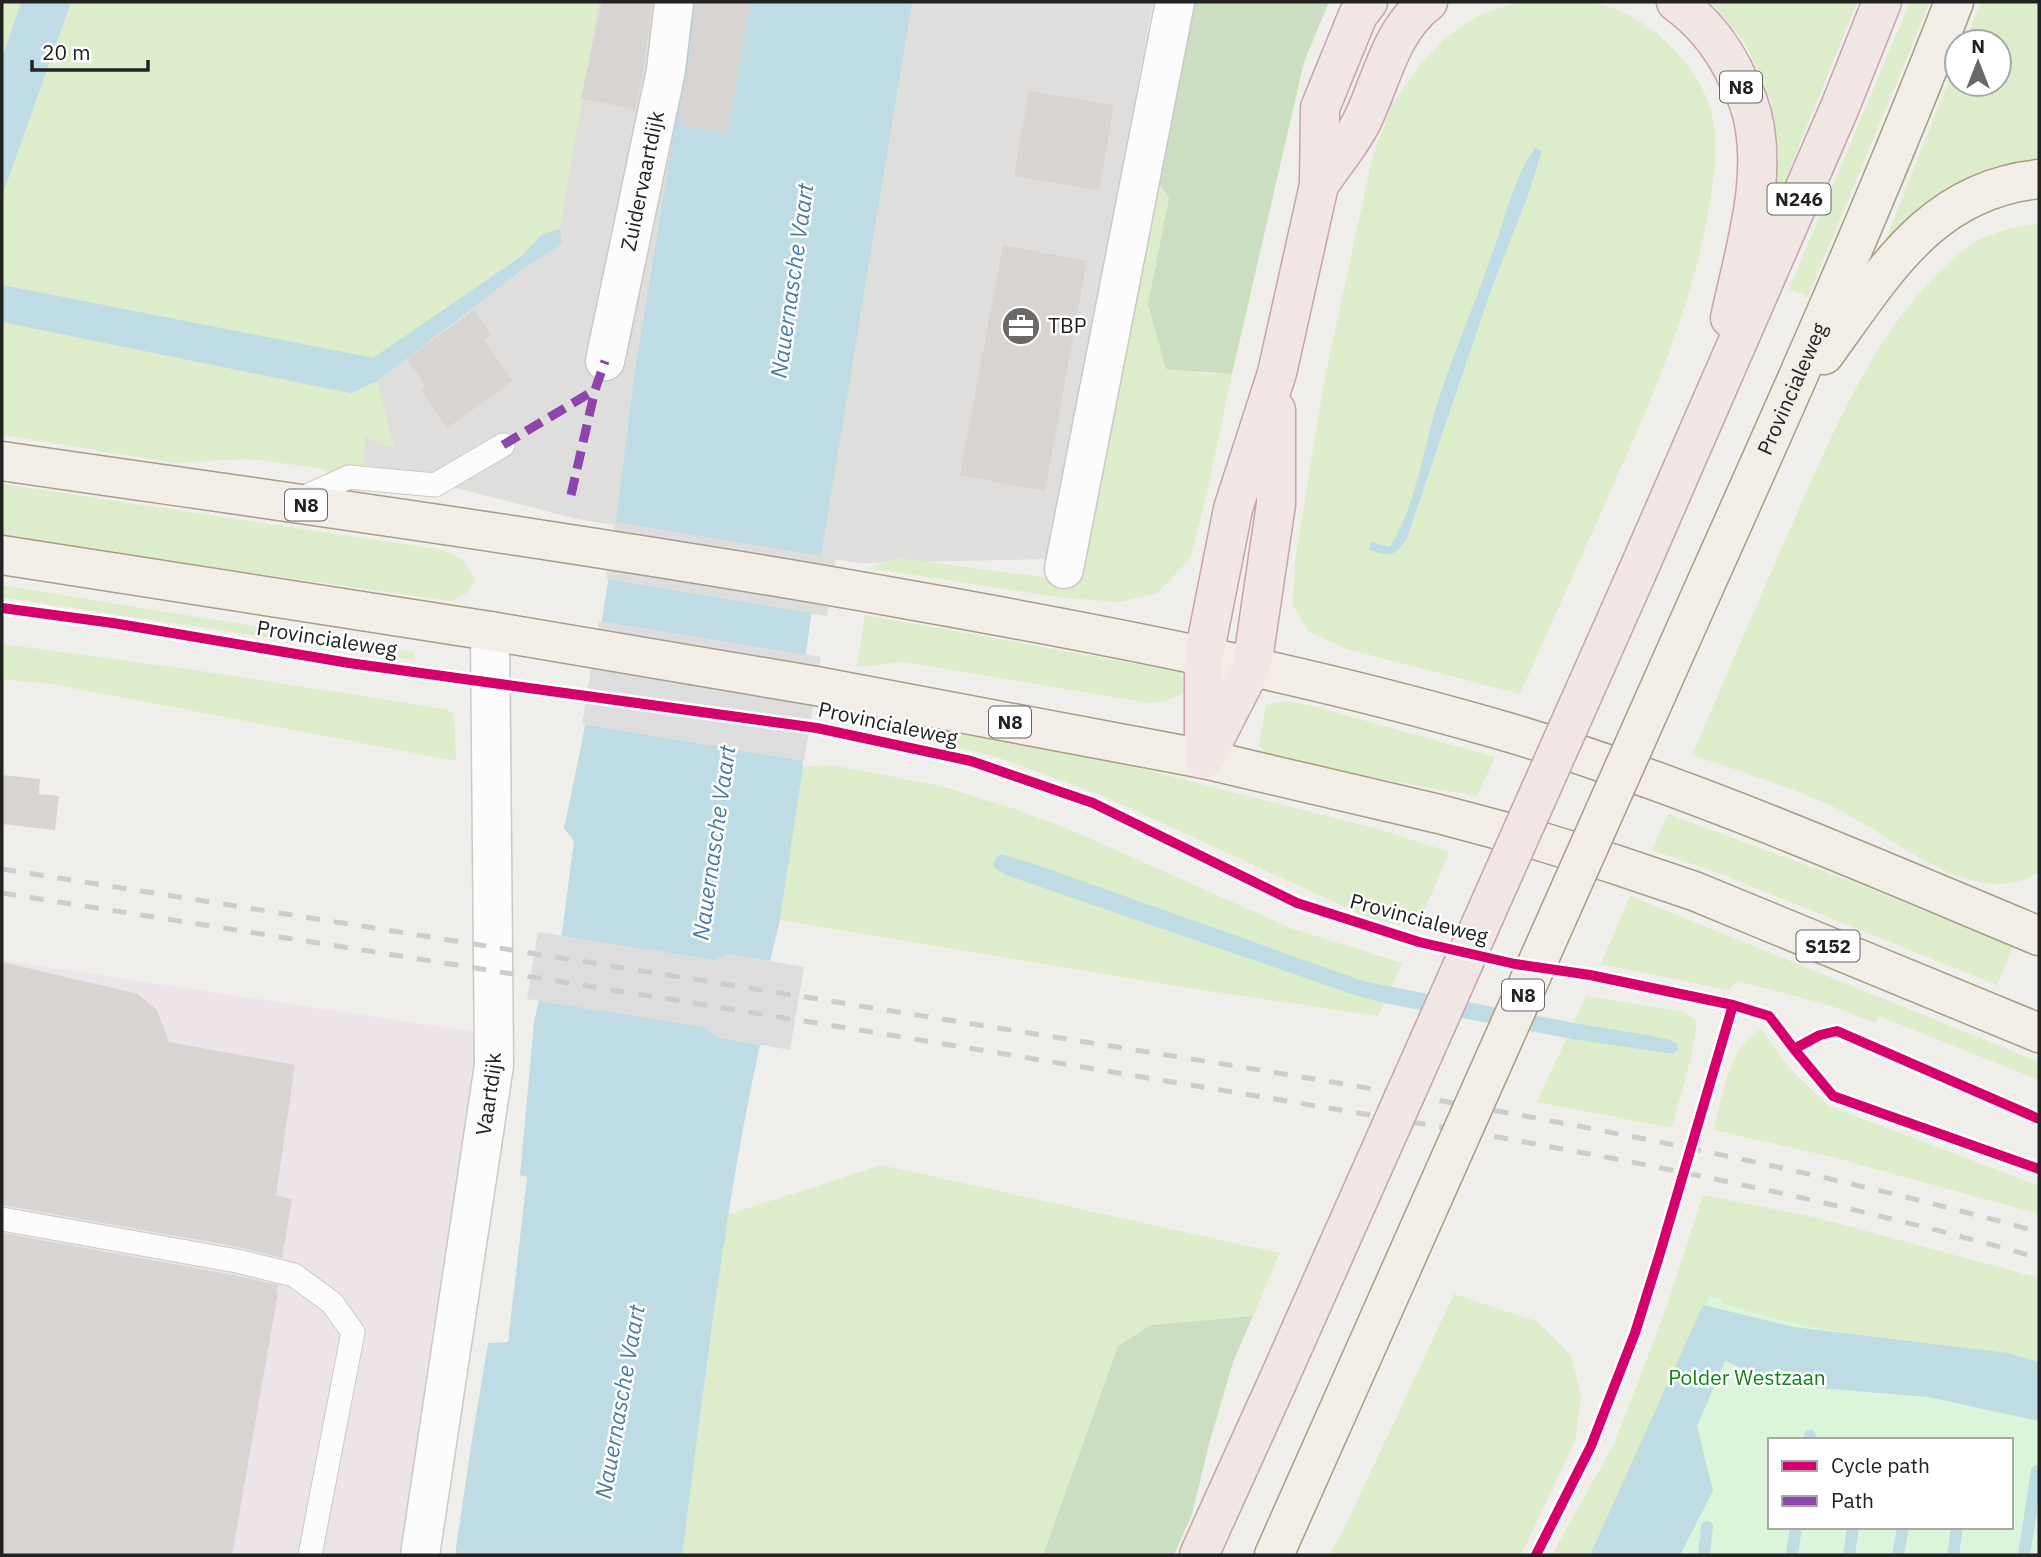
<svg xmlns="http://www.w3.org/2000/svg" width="2041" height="1557" font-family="'IBM Plex Sans',sans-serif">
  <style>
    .residential { fill: #dfdedc }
    .industrial { fill: #ede4e9 }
    .grass { fill: #ddeccb }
    .forest { fill: #cbdec1 }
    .park { fill: #daf5da; fill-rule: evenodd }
    .water { fill: #bfdbe3 }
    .pier { fill: #dedddd }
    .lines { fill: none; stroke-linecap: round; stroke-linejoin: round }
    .stream { stroke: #bfdbe3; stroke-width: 12 }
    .building { fill: #d7d4d2 }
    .service-casing { stroke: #c9c8c7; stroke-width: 25 }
    .minor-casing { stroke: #c9c8c7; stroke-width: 41 }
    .primary-casing { stroke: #a79c86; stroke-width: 41 }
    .trunk-casing { stroke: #c5a2ac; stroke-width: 41 }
    .service { stroke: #fdfcfc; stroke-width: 23 }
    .minor { stroke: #fdfcfc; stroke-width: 38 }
    .primary { stroke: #f3ede7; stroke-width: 38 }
    .trunk { stroke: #f0e6e4; stroke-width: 38 }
    .rail { stroke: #ccc; stroke-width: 5; stroke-dasharray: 14 14; stroke-linecap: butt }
    .primary-bridge-casing { stroke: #a79c86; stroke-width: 41; stroke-linecap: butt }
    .trunk-bridge-casing { stroke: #c5a2ac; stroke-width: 41; stroke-linecap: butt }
    .primary-bridge { stroke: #f3ede7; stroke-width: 38 }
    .trunk-bridge { stroke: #f0e6e4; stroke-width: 38 }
    .quiet { stroke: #8e44ad; stroke-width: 9; stroke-dasharray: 18 9; stroke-linecap: butt }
    .cycleway-casing { stroke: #fff; stroke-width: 15 }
    .cycleway { stroke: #d6006c; stroke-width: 10 }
    .labels { text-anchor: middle; stroke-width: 5; stroke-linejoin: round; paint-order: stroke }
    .shield { fill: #fff; stroke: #646464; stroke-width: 2 }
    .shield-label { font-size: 19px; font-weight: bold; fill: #222 }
    .street-label { font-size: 21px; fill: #222; stroke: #fff }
    .poi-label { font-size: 21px; fill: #222; stroke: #fff; text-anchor: start }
    .park-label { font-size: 21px; fill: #0c8416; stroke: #fff }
    .water-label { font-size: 23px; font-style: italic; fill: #4a7aab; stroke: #fff }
  </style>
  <rect width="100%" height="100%" fill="#f0eeeb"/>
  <!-- residential -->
  <path class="residential" d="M2,2H1153L1049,559L859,563L577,519L2,372Z"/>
  <!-- industrial -->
  <path class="industrial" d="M2,960L482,1033L404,1555H2Z"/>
  <!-- grass -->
  <path class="grass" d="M2,2H21L2,59Z
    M71,2H599L560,229L542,234L522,256L373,358L2,285V196Z
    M1518,2C1540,2 1564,0 1587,2C1638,7 1695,58 1710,107C1719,136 1715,167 1711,196C1694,309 1646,412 1600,515C1573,575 1547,634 1520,694L1347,649L1309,632L1293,606L1295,561L1325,377L1373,155L1392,105L1420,65L1447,36L1479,15Z
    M1710,2H1857L1778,198L1774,196L1778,153L1771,100L1745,43Z
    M1910,2H1930L1808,296L1789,289Z
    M1981,2H2039V162L1969,180L1929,201L1885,241L1957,61V84H1999V42H1965Z
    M1154,177L1169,198L1148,304L1202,374H1232L1205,502L1190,559L1157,593L1120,602L1064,598L868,568L899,558L1078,582Z
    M2039,224V873C2033,875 2026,879 2019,881C1960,898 1885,832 1834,807C1789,786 1739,771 1692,755C1727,674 1762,592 1798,511C1841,416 1881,317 1965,249C1983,234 2017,226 2039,224Z
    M2,322L350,393L377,381L394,448L365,437L363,489L320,468L248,459L175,463L2,435Z
    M2,484L437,549C456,553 468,561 475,581L466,594L451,601L2,537Z
    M2,585L413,652L415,660L2,597Z
    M865,615L1181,672L1184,693L1167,701L1148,703L904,662L857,667Z
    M2,644L188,669L446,709L454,714L456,761L52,684L2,679Z
    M1284,701L1312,706L1495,757L1477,796L1279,761L1259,746L1266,705Z
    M839,711L1114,762L1379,829L1449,852L1417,928L1371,919L1108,798L997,757L840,720Z
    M832,765L941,786L1015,809L1071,830L1293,929L1402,963L1392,986L1387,988L1363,981L1004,855L1006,875L1384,1003L1378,1016L1202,990L780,920L803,767Z
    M1668,814L1852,882L2013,946L1997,985L1713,871L1652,850Z
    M1630,896L2039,1062V1080L1879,1016L1876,1023L1829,1005L1737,981L1728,990L1601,964Z
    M1586,996L1684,1012L1697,1021L1692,1054L1672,1128L1537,1102Z
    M1761,1029L1789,1068L1829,1106L2039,1186V1214L1832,1157L1714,1130C1723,1095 1728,1048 1761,1029Z
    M881,1165L1280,1253L1253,1316L1151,1325L1118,1346L1043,1555H682L727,1215Z
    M1703,1195L1814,1217L2039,1278V1362L2008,1353L1640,1448L1590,1555H1552L1615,1442L1667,1306Z
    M1454,1294L1536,1321L1571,1355L1581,1396L1575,1441L1521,1555H1329L1345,1527Z"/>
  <!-- forest -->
  <path class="forest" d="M1185,2H1329L1304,62L1232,374L1166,369L1148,304L1169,198L1154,177Z
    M1253,1316L1233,1362L1209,1444L1192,1514L1174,1555H1043L1118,1346L1151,1325Z"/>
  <!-- park -->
  <path class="park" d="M1710,1296L1723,1300L1722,1304L1801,1325L2039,1366V1555H1604ZM1770,1440H2011V1527H1770Z"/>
  <!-- water -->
  <path class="water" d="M21,2H71L2,196V59Z
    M695,2H912L812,610L798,710L803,767L780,920L770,961L727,954L716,1037L760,1045C723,1213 705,1385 682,1555H455L473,1433L488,1343L508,1342L527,1177L520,1175L534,1022L538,1004L562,933L574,841L564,828L583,737L609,576L635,370Z
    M1535,148L1542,151L1527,198L1492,287L1407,538C1396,557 1389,557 1369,550L1371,542L1390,547C1415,507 1422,456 1435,411C1452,355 1476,302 1495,246C1506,214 1515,176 1535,148Z
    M560,229L562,244L527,266L377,381L351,393L2,322V285L373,358L522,256L542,234Z
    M999,855H1004L1040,866L1363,981L1579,1024L1647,1035L1670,1040L1677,1044L1678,1049L1674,1054L1572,1039L1384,1003L1358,996L1006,875L994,867L993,863Z
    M1703,1305L1794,1327L2008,1353L2039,1362V1421L1928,1397L1780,1385L1725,1361L1697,1426L1713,1491L1680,1555H1590Z"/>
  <!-- pier -->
  <path class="pier" d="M615,522L836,558L827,616L606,579Z
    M599,621L821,657L804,761L582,724Z
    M538,932L715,960L727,954L804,967L790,1050L716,1037L703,1027L527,999Z"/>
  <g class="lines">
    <!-- stream -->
    <path class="stream" d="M1809,1440L1810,1436
      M1704,1555L1707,1527
      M1792,1555L1796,1527
      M1849,1555L1853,1527
      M1898,1555L1903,1527
      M1953,1555L1957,1527
      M2024,1555L2037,1471"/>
  </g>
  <!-- building -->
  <path class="building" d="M602,2H652L644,66L635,110L581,98Z
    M695,2H751L726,134L680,125L681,120H678L688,73Z
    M1029,91L1114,105L1099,190L1014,176Z
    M1003,245L1087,261L1045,491L960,475Z
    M474,310L491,335L484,340L513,381L447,428L421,390L426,386L407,359Z
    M2,775L40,779L39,794L59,796L55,830L2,824Z
    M2,962L138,994L157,1010L169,1042L295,1065L276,1195L292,1199L282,1258L239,1247L2,1205Z
    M2,1233L234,1275L278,1285L276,1292L278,1293L232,1555H2Z"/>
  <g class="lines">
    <!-- service casing -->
    <g class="service-casing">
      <path id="service" d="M298,500L349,477L435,485L503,445
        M2,1219L237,1261L294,1275L332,1303L353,1332L310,1555"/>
    </g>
    <!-- minor casing -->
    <g class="minor-casing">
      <g id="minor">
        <path id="s1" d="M605,361L666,70L674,2"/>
        <path d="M1064,569L1175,2"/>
        <path id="s2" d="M420,1555L494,1065L490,631"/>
      </g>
    </g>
    <!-- primary casing -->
    <g class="primary-casing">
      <g id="primary">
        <path d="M1824,355C1883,275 1929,190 2039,179"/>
        <path d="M2,461C305,505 608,546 910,600C1107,635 1304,673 1497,729C1683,783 1861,862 2039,936"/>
        <path d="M2,555L490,631L816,686L1204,759L1439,814L1536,840L1614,864L1694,891L2039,1033"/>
        <path id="s3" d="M1703,590C1790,396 1877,201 1954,2"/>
        <path d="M1274,1555L1343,1400"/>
      </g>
    </g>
    <!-- trunk casing -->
    <g class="trunk-casing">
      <path id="trunk" d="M1676,2C1701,20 1720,43 1734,71C1738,81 1744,91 1748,101C1772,167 1744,252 1730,318
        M1319,185C1333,164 1351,143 1362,121C1382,80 1390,31 1428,2
        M1636,575L1840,107L1882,2
        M1207,754L1252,666L1276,504V410
        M1204,759V655L1233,509L1277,373L1319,185L1320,108L1358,15L1368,2
        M1199,1555L1277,1383"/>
    </g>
    <!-- service -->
    <use href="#service" class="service"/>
    <!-- minor -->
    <use href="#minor" class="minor"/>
    <!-- primary -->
    <use href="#primary" class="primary"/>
    <!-- trunk -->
    <use href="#trunk" class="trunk"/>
    <!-- rail -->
    <path class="rail" d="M2,869C344,923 687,978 1029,1033C1368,1087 1708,1140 2039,1232
      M2,893C382,953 762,1013 1142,1077C1443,1127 1745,1174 2039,1258"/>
    <!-- primary-bridge casing -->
    <g class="primary-bridge-casing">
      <path id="primary-bridge" d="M1343,1400L1703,590"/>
    </g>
    <!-- trunk-bridge casing -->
    <g class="trunk-bridge-casing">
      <path id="trunk-bridge" d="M1277,1383L1636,575"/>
    </g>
    <!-- primary-bridge -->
    <use href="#primary-bridge" class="primary-bridge"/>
    <!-- trunk-bridge -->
    <use href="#trunk-bridge" class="trunk-bridge"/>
    <!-- quiet -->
    <path class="quiet" d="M503,445L595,390L605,361
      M571,495L595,390"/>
    <!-- cycleway casing -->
    <g class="cycleway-casing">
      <path id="cycleway" d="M2,608L113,623L349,663L817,728L971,761L1093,803L1297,903L1419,942L1515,964L1590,975L1733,1005L1769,1016L1794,1049L1833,1096L2039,1169
        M1794,1049L1820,1035L1837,1031L2039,1119
        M1536,1555L1591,1446L1635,1333L1660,1253L1733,1005"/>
    </g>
    <!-- cycleway -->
    <use href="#cycleway" class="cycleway"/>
  </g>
  <!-- icons -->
  <defs>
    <g id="office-disc" transform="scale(2.0125)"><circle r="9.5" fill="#6a6968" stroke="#fff"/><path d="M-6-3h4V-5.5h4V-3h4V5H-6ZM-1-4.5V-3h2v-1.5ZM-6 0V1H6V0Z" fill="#fff"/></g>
  </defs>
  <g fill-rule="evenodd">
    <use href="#office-disc" x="1021" y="326"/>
  </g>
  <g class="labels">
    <!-- shield labels -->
    <g class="shield">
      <rect x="1720" y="71.5" width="42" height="31" rx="5"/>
      <rect x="1767.5" y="183.5" width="63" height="31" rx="5"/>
      <rect x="285" y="489.5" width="42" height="31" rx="5"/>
      <rect x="989" y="706.5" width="42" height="31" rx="5"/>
      <rect x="1796.5" y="930.5" width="63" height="31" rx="5"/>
      <rect x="1502" y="979.5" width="42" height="31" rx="5"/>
    </g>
    <g class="shield-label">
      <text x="1741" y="94">N8</text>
      <text x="1799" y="206">N246</text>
      <text x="306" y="512">N8</text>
      <text x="1010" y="729">N8</text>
      <text x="1828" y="953">S152</text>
      <text x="1523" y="1002">N8</text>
    </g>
    <!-- street labels -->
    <g class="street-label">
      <text dy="7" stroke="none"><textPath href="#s1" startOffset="184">Zuidervaartdijk</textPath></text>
      <text dy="7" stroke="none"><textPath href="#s3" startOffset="220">Provincialeweg</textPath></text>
      <text transform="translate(327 639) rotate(9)" y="7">Provincialeweg</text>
      <text transform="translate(888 724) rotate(12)" y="7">Provincialeweg</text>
      <text transform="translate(1419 919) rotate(15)" y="7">Provincialeweg</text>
      <text dy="7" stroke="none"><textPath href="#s2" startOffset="466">Vaartdijk</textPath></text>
    </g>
    <!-- poi labels -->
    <g class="poi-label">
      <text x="1048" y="333">TBP</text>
    </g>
    <!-- park labels -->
    <g class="park-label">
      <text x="1747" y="1385">Polder Westzaan</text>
    </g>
    <!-- water labels -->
    <g class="water-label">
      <text transform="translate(792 281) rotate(-82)" y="8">Nauernasche Vaart</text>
      <text transform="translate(714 843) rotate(-82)" y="8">Nauernasche Vaart</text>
      <text transform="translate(620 1402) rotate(-80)" y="8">Nauernasche Vaart</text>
    </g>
  </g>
  <!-- border -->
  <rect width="2041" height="1557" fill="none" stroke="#222222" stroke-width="7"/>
  <!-- legend -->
  <rect x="1768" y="1438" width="245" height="91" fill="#ffffff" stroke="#a7a7a7" stroke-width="2"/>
  <rect x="1782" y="1461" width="35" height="10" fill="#d6006c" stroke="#a7a7a7" stroke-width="2"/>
  <text x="1831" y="1473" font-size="21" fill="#222222">Cycle path</text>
  <rect x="1782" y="1496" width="35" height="10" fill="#8e44ad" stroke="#a7a7a7" stroke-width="2"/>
  <text x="1831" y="1508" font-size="21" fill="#222222">Path</text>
  <!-- north arrow -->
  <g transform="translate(1978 63)"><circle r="33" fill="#ffffff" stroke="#a7a7a7" stroke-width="2"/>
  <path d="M0-5L12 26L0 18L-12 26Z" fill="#6a6968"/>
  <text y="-10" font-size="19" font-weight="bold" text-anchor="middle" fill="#222222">N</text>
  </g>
  <!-- scale -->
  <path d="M32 60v10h116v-10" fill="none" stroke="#222222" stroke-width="3.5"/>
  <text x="42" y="60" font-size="21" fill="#222222" stroke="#ffffff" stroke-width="5" paint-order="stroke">20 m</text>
</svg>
